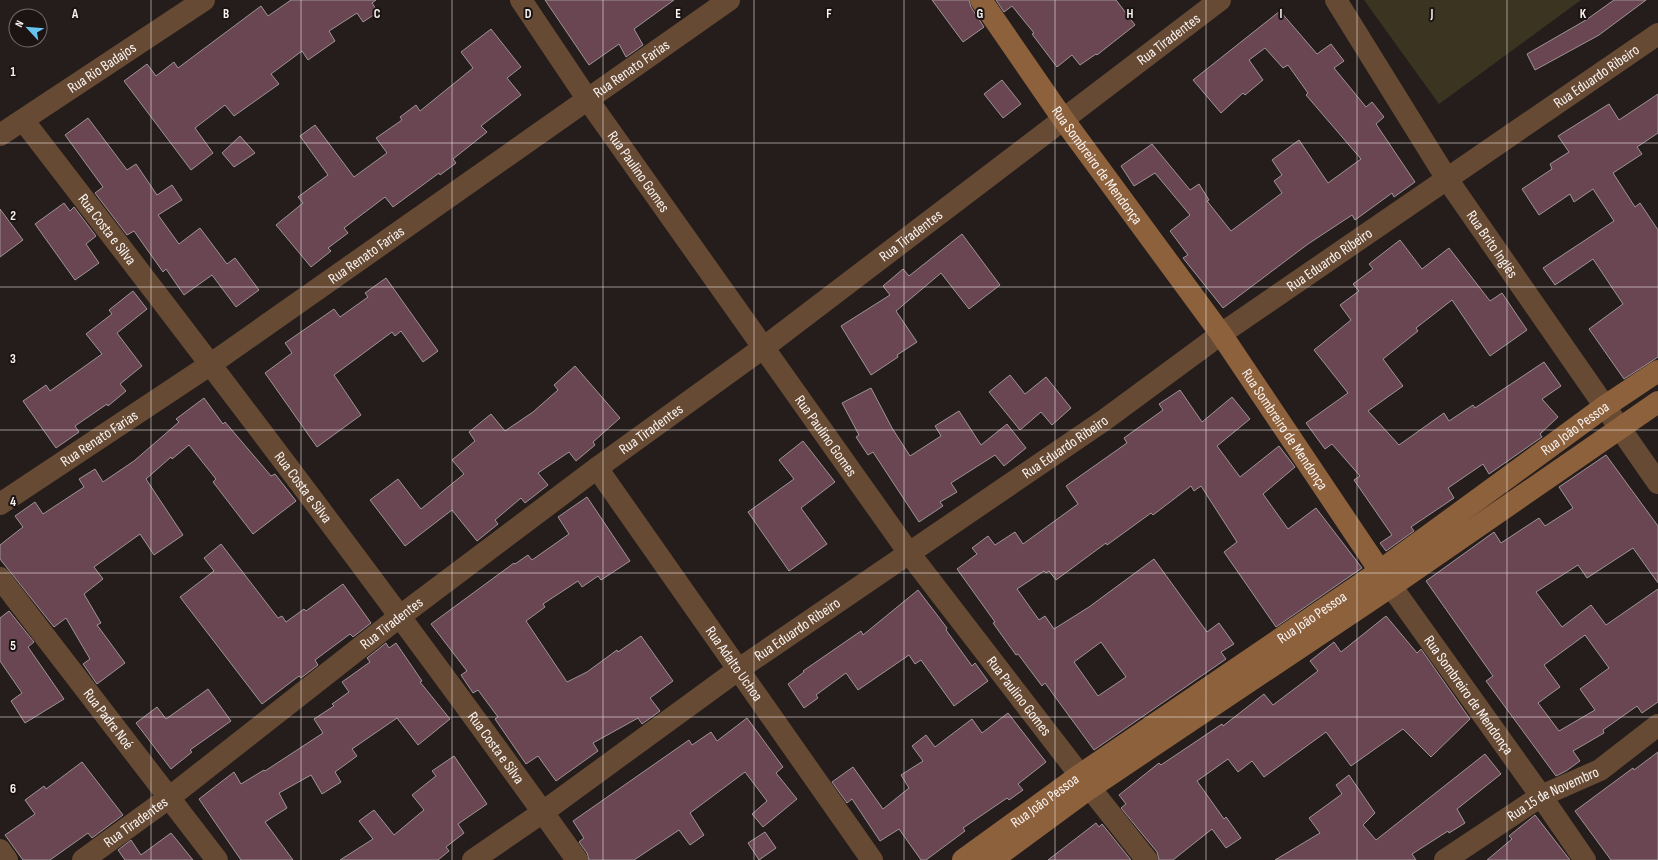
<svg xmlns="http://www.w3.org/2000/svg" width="1658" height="860" font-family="'Sofia Sans Condensed',sans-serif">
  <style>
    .green { fill: #3b3420 }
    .building { fill: #6a4552; stroke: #9e9497; fill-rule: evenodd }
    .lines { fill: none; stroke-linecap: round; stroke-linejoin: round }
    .street { stroke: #664a33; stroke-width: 22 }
    .secondary { stroke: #8d613c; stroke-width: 22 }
    .grid { fill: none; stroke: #f9f3f2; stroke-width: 1; stroke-opacity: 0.55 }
    .labels { text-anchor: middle; stroke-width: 4; stroke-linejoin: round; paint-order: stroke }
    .street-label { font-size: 15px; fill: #f9f3f2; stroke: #1b1413 }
    .grid-label { font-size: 13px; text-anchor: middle; font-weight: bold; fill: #f9f3f2; stroke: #1b1413; stroke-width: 4; stroke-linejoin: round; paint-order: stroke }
  </style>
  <rect width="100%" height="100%" fill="#251d1c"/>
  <!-- green -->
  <path class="green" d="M1364,0H1581L1439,104Z"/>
  <!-- building -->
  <path class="building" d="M291,0H376L372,3L378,12L363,22L357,13L329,31L335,41L308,60L302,51L271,74L279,84L234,116L225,105L195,128L213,153L191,170L124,81L147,64L156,76L174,62L178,68L261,6L268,16Z
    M545,0H674L634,29L643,45L626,57L619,44L589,65Z
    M932,0H969L971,7L984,27L963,42Z
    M996,0H1116L1135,25L1097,55L1096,54L1080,65L1072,55L1057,67L1032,34L1034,33L1012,6L1004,12Z
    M1614,0H1646L1599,35L1535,70L1527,54L1586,20Z
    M1280,11L1317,54L1331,44L1344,61L1334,68L1366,107L1372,102L1384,117L1376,124L1415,182L1394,197L1392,193L1355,220L1352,215L1308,244L1223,308L1183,258L1188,255L1170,231L1190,215L1155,173L1134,186L1121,166L1152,144L1190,190L1199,184L1209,200L1207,201L1231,231L1282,193L1274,181L1282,175L1272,160L1299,140L1328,183L1361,159L1306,95L1308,93L1288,65L1283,68L1265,48L1249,60L1263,80L1245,95L1243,93L1221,113L1193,80Z
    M491,29L521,67L507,78L521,95L481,126L487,132L453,159L456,163L440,175L439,173L393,207L385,197L344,228L348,233L328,248L331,251L311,267L276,225L303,203L298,197L328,175L300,136L315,125L354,177L387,153L376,138L402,120L400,117L416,105L420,111L473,68L461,52Z
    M1002,80L1021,104L1003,118L984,94Z
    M1658,94V133L1637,147L1642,154L1613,173L1635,207L1640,203L1658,230V357L1624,379L1589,329L1623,304L1593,259L1555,285L1543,268L1614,221L1593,189L1574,202L1570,194L1539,215L1522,189L1552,169L1550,164L1569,152L1558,136L1609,104L1619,120Z
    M88,118L127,170L136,164L157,195L172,185L182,200L158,215L179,244L200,228L227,264L235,258L259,290L236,307L212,275L184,295L166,269L163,272L134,231L127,235L95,193L103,187L65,135Z
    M240,136L255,153L234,167L222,153Z
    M64,203L70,211L74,207L96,236L86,244L99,263L75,280L35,224Z
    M0,209L23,240L0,257Z
    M962,234L1000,285L969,309L941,273L896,311L917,342L897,355L898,357L871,375L841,326L890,295L883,286L903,269L909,276Z
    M1400,240L1422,269L1449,248L1490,301L1502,293L1527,330L1490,356L1452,300L1416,328L1418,331L1383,359L1403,386L1368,411L1399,445L1444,413L1449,421L1473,405L1475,408L1544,362L1561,386L1542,399L1558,417L1540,434L1542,437L1489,474L1483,464L1448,488L1454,498L1411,527L1414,531L1386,551L1380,543L1392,535L1354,480L1360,476L1332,444L1325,449L1306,423L1348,393L1314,350L1351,320L1340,305L1359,291L1353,284L1373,269L1369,264Z
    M386,278L438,351L423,362L401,331L395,336L392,332L334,375L361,415L317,447L265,373L292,353L285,343L334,309L340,317L368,297L365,293Z
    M133,291L147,309L117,333L142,366L120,384L126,391L108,406L107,404L75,426L79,432L56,448L23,401L46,385L50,391L102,354L86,334L112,314L109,310Z
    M575,366L620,418L593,442L595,445L576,461L569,452L538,473L548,485L525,503L521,498L495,520L498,524L477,541L452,510L405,546L370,500L398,479L421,509L464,474L452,460L475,441L469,432L491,414L505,431L533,412L558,390L554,385Z
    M1010,375L1025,394L1046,377L1071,408L1052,425L1041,412L1020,430L989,392Z
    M871,388L892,428L910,456L941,436L935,426L959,411L981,445L1007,424L1026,448L1004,466L995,455L951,483L957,492L940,502L943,506L919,522L873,452L868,455L856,437L859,435L842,403Z
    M1180,390L1202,422L1232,397L1250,419L1217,446L1240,477L1279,446L1295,467L1263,494L1288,529L1316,508L1362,568L1276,627L1224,552L1237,542L1201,486L1194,491L1191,486L1153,515L1151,513L1107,545L1106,543L1056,580L1049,571L1046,573L1044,571L1017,589L1039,620L1045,616L1054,629L1089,607L1154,559L1207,632L1219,623L1234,644L1221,652L1226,659L1094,750L1045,683L1042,686L1018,654L1016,655L993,623L995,622L957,569L977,554L972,548L988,536L995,545L1015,532L1023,544L1078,504L1066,486L1127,443L1124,438L1163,410L1159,404ZM1101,642L1126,677L1098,696L1074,662Z
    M204,398L223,424L225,422L271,476L275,474L296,501L253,534L213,482L216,479L189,445L172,459L171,457L146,479L183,535L154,555L140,534L94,567L103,579L84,594L101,623L97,625L125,663L97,684L83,664L90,659L66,618L54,627L0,559V545L23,527L15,516L35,502L43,514L84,487L79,479L95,469L103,482L134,461L179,422L176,419Z
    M803,441L835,482L801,508L827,544L789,571L748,512L794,479L779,460Z
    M1606,455L1658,526V583L1633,548L1587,578L1578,565L1536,592L1562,627L1591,605L1606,625L1658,589V702L1642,713L1637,706L1603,730L1604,733L1573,751L1580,761L1566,771L1556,776L1486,681L1493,676L1426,581L1494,532L1501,543L1539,518L1545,526L1573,508L1559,487ZM1585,635L1609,668L1580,689L1595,710L1559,731L1538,703L1560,687L1544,665Z
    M587,497L630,561L601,580L598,576L582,587L578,581L543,604L545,607L526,621L567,682L587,672L617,650L618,652L641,636L673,681L650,698L660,711L642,724L638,718L593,743L598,751L556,781L538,756L526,764L495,719L498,717L478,690L473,693L461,675L467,671L431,624L514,563L515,564L528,555L532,560L569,534L558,517Z
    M221,544L278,618L282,616L286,622L304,609L306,611L343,584L371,623L353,637L350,634L315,660L318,665L301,678L299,676L262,704L180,597L214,571L204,558Z
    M918,590L947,628L946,630L972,666L975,663L988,681L954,706L921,660L915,664L909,655L858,690L846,673L816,695L818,698L804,708L788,684L804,672L803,671L861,631L863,635Z
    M9,611L34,642L28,647L64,699L25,723L11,701L22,693L0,661V618Z
    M1386,616L1417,653L1421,649L1470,719L1431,757L1403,729L1351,766L1326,732L1264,777L1252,761L1238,772L1228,759L1197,781L1224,819L1226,817L1241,838L1226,848L1212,829L1173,860H1159L1157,852L1121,808L1126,804L1119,795L1159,763L1161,765L1222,724L1223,726L1264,694L1273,705L1318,671L1310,661L1334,642L1341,652Z
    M386,643L389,648L396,643L422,681L420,682L450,719L418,745L397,718L352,749L357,756L335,772L341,782L322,794L311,775L279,793L287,808L265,822L293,860H241L199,799L234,772L241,784L264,770L265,771L323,733L314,719L334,706L332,704L349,692L342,682L370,662L367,658Z
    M208,689L231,721L190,750L192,752L171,769L136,723L157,707L166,719Z
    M1008,713L1046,762L1018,784L1023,790L1009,800L1007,798L963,828L965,831L926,860H921L899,829L880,841L852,799L847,803L832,782L853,767L883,809L909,788L901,775L923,761L912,746L926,735L935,747L972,719L982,733Z
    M747,718L783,767L776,773L797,799L763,827L752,814L767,801L745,772L690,813L704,835L690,845L679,830L634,860H589L587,853L579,842L584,838L573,821L689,740L692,745L711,732L717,741Z
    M1658,752V860H1611L1575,811L1633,768L1634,770Z
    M1485,754L1501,774L1457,809L1465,823L1449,833L1448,831L1412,854L1416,860H1275L1320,833L1309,818L1342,794L1336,785L1349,775L1375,813L1363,825L1376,840Z
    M454,756L487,804L458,824L464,833L446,847L449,851L438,860H340L373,839L359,821L374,810L394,835L424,810L412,795L436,776L432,771Z
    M82,762L123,815L92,838L88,833L50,860H23L5,835L35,814L25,800L44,786L46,789Z
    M1535,815L1570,860H1487L1512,839L1509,836Z
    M1096,823L1099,827L1102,824L1131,860H1048Z
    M765,832L776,848L759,860L748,843Z
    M171,833L193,860H125L118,850L131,840L141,855Z"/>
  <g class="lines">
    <!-- street -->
    <g class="street">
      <path id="s1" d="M521,0L588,100L909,553L1090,788L1147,860"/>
      <path id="s2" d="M1336,0L1447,179L1658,483"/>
      <path id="s3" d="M23,120C211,364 398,609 577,860"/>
      <path id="s4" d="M0,135L204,0"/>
      <path id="s5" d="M597,468L872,860"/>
      <path id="s6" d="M0,504L211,364L729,0"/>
      <path id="s7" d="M1381,572L1541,796L1585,860"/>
      <path id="s8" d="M0,578L217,860"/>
      <path d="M0,850L7,860"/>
      <path id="s9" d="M83,860L170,797L399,617L597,468L763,348L1220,0"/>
      <path id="s10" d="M473,860L543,812L739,669L1103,421L1221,334L1658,34"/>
      <path id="s11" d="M1445,860L1541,796L1600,770L1658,725"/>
    </g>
    <!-- secondary -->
    <g class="secondary">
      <path id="s12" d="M981,0L1063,119L1221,334L1380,571"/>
      <path id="s13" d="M963,860L1080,775L1380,571L1604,407L1658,371"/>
      <path d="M992,860L1090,788L1390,587L1658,402"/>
    </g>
  </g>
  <!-- grid -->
  <path class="grid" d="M151,0V860M301,0V860M452,0V860M603,0V860M754,0V860M904,0V860M1055,0V860M1206,0V860M1357,0V860M1507,0V860M0,143H1658M0,287H1658M0,430H1658M0,573H1658M0,717H1658"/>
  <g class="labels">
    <!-- street labels -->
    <g class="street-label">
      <text dy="5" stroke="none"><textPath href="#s9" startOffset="1361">Rua Tiradentes</textPath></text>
      <text dy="5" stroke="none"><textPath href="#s4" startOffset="122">Rua Rio Badajos</textPath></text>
      <text dy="5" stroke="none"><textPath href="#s6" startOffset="767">Rua Renato Farias</textPath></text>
      <text dy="5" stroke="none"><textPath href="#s10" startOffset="1370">Rua Eduardo Ribeiro</textPath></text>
      <text dy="5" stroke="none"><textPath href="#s12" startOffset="202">Rua Sombreiro de Mendonça</textPath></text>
      <text dy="5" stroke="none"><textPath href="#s1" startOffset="208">Rua Paulino Gomes</textPath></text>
      <text dy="5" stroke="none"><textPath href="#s3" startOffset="138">Rua Costa e Silva</textPath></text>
      <text dy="5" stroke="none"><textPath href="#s9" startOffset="1037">Rua Tiradentes</textPath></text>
      <text dy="5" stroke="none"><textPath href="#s2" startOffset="290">Rua Brito Inglês</textPath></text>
      <text dy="5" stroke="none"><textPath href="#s6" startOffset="443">Rua Renato Farias</textPath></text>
      <text dy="5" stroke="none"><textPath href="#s10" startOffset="1046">Rua Eduardo Ribeiro</textPath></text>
      <text dy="5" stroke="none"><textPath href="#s9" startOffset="713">Rua Tiradentes</textPath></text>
      <text dy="5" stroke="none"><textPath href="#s12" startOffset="526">Rua Sombreiro de Mendonça</textPath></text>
      <text dy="5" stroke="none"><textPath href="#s13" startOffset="749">Rua João Pessoa</textPath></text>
      <text dy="5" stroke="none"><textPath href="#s1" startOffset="532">Rua Paulino Gomes</textPath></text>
      <text dy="5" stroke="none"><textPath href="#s6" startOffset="119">Rua Renato Farias</textPath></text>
      <text dy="5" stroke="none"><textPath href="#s10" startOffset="722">Rua Eduardo Ribeiro</textPath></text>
      <text dy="5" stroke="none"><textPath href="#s3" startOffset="462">Rua Costa e Silva</textPath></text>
      <text dy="5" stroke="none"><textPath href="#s13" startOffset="425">Rua João Pessoa</textPath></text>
      <text dy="5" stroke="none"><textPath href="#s9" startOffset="389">Rua Tiradentes</textPath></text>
      <text dy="5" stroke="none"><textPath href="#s10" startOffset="398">Rua Eduardo Ribeiro</textPath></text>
      <text dy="5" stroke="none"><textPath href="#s5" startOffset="239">Rua Adalto Uchoa</textPath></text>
      <text dy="5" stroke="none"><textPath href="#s7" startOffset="151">Rua Sombreiro de Mendonça</textPath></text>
      <text dy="5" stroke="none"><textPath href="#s1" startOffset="856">Rua Paulino Gomes</textPath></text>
      <text dy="5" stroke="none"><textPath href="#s8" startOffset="178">Rua Padre Noé</textPath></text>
      <text dy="5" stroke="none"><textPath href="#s3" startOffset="786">Rua Costa e Silva</textPath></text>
      <text dy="5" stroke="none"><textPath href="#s11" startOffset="127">Rua 15 de Novembro</textPath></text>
      <text dy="5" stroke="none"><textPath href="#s13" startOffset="101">Rua João Pessoa</textPath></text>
      <text dy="5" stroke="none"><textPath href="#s9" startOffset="65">Rua Tiradentes</textPath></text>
    </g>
  </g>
  <g class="grid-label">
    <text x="75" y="18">A</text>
    <text x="226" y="18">B</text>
    <text x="377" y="18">C</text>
    <text x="528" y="18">D</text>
    <text x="678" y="18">E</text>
    <text x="829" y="18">F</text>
    <text x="980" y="18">G</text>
    <text x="1130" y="18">H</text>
    <text x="1281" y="18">I</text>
    <text x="1432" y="18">J</text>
    <text x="1583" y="18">K</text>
    <text x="13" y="76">1</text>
    <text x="13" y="220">2</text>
    <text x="13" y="363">3</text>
    <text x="13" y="506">4</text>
    <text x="13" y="650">5</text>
    <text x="13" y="793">6</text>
  </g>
  <!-- north arrow -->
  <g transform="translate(28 28) rotate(296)"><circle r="19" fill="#1b1413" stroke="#746d6c"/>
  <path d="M0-3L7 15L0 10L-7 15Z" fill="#67c4f0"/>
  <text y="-6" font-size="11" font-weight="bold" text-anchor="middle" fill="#f9f3f2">N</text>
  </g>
</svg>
